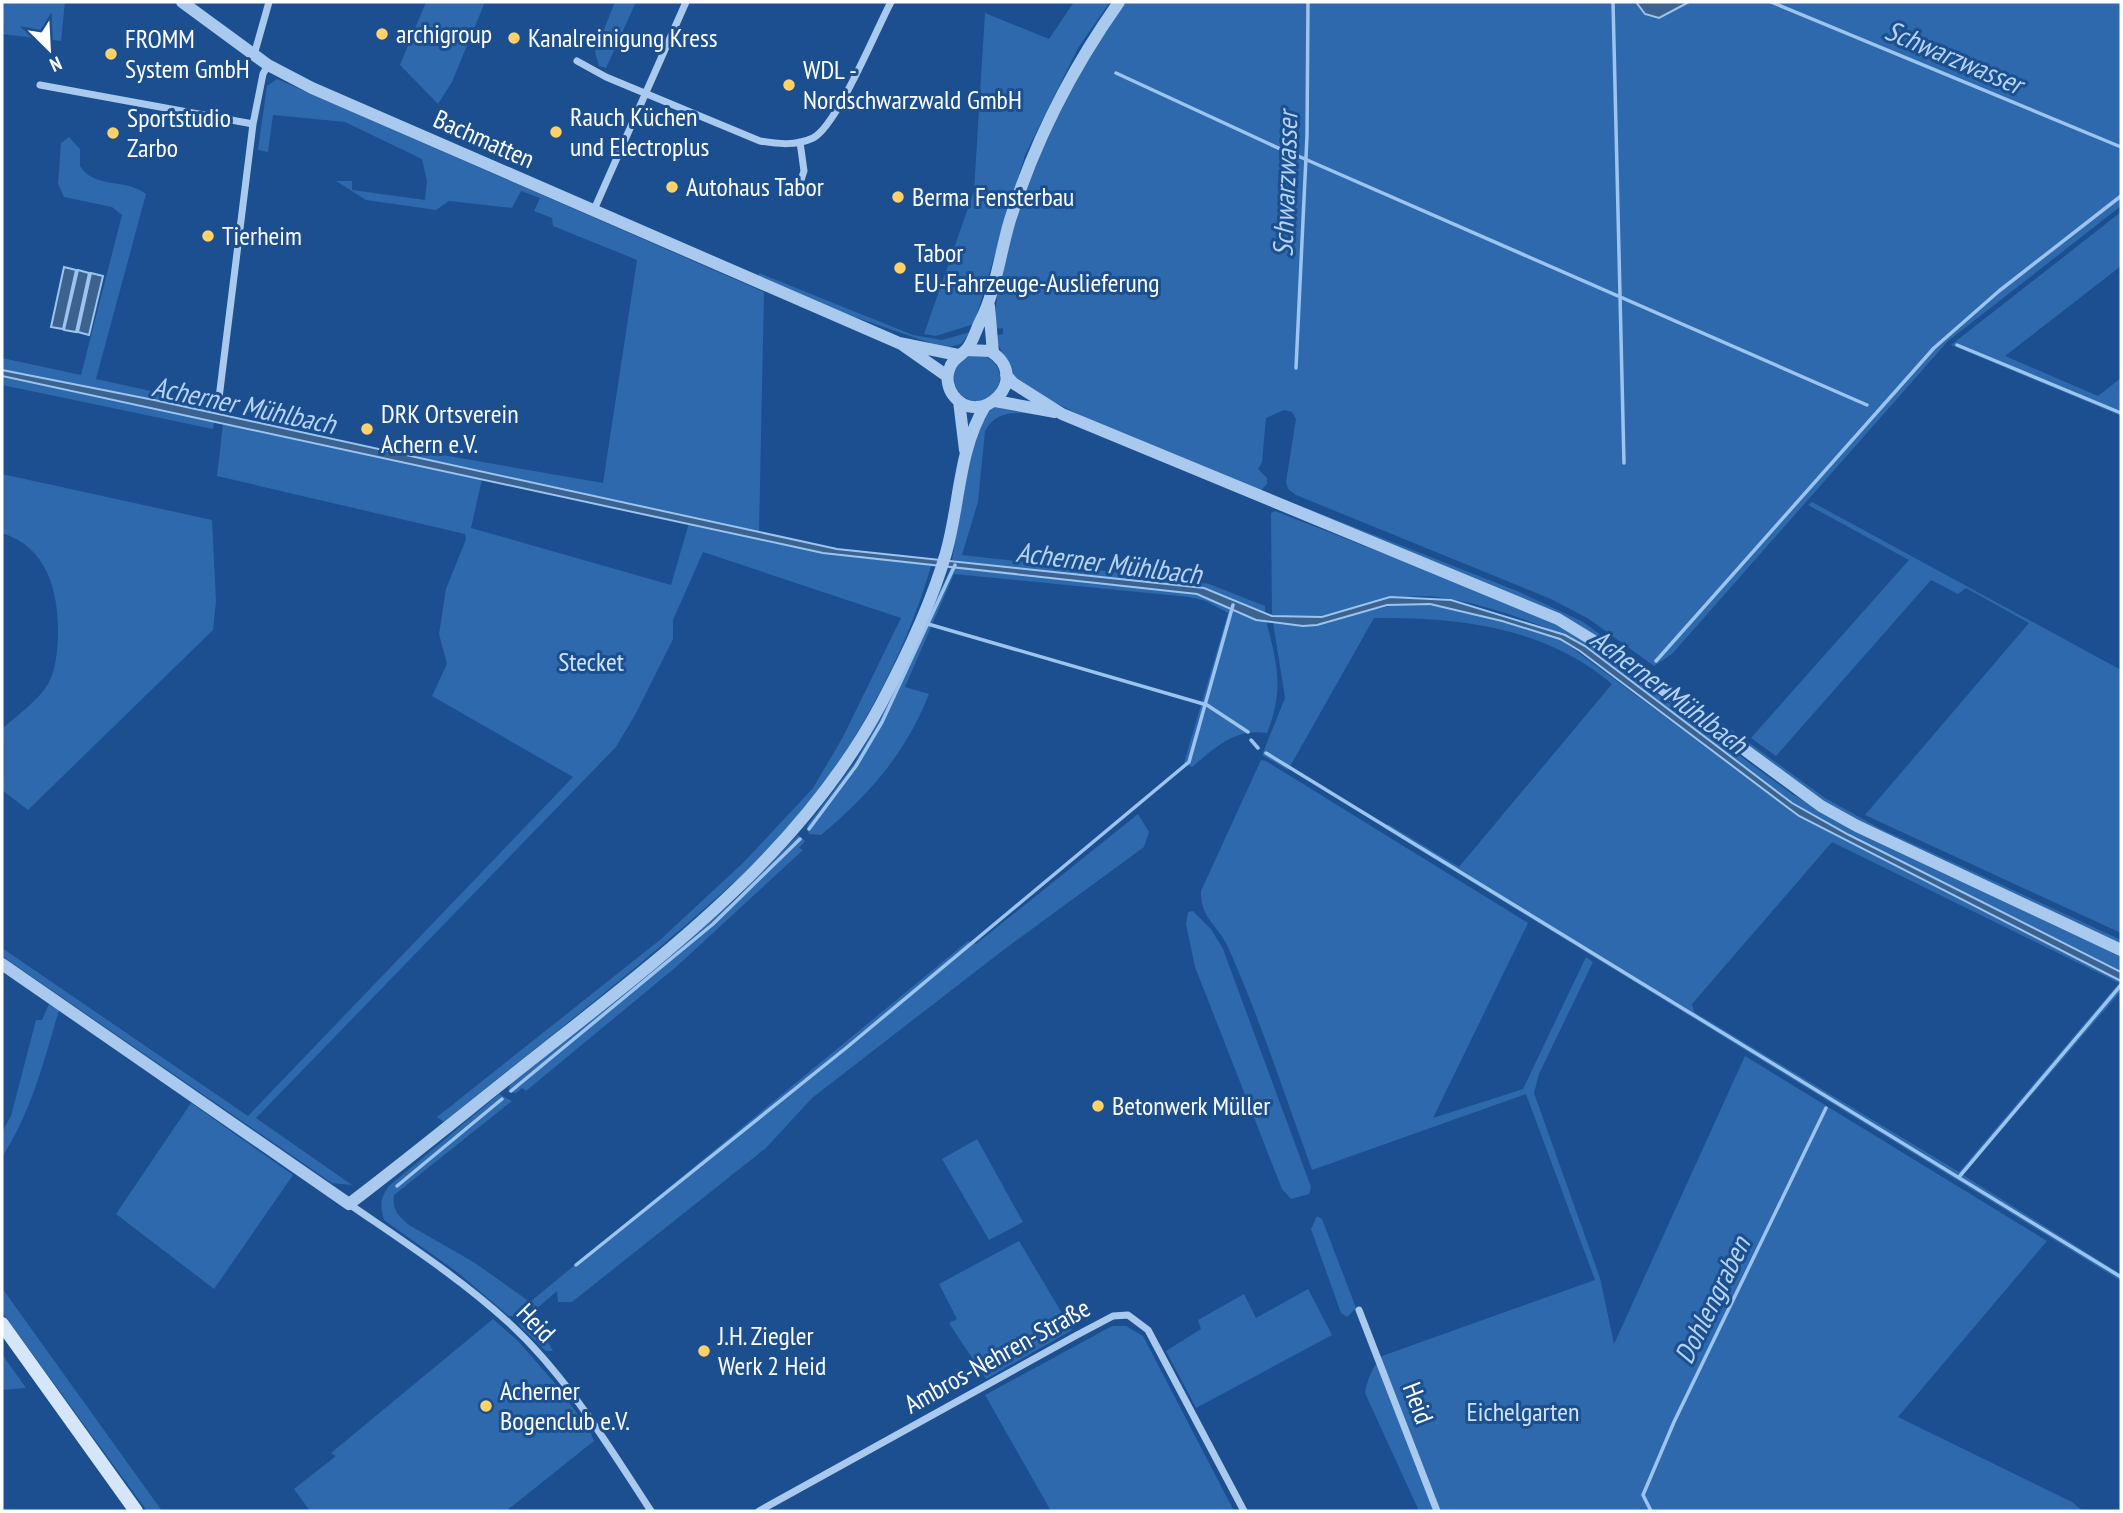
<svg xmlns="http://www.w3.org/2000/svg" width="2123" height="1513" font-family="'PT Sans Narrow',sans-serif">
  <style>
    .green { fill: #2e69ad; fill-rule: evenodd }
    .water { fill: #3c6290; stroke: #9cc4f0; stroke-width: 2 }
    .lines { fill: none; stroke-linecap: round; stroke-linejoin: round }
    .stream { stroke: #9cc4f0; stroke-width: 3.5 }
    .minor { stroke: #a9c9ee; stroke-width: 7 }
    .tertiary { stroke: #a9c9ee; stroke-width: 12 }
    .secondary { stroke: #d6e6fa; stroke-width: 14 }
    .poi-dot { fill: #ffd166; stroke: #1b4f8f; stroke-width: 2.5 }
    .labels { text-anchor: middle; stroke-width: 6; stroke-linejoin: round; paint-order: stroke }
    .poi-label { font-size: 26px; fill: #fff; stroke: #1b4f8f; text-anchor: start }
    .street-label { font-size: 26px; fill: #fff; stroke: #1b4f8f }
    .park-label { font-size: 26px; fill: #cfe3fa; stroke: #1b4f8f }
    .water-label { font-size: 28px; font-style: italic; fill: #b5d3f5; stroke: #1b4f8f }
  </style>
  <rect width="100%" height="100%" fill="#1b4f8f"/>
  <!-- green -->
  <path class="green" d="M2,2H65L61,41L2,34Z
    M426,2H485L452,82L438,104L400,65Z
    M615,2H636L606,68L599,66L595,52Z
    M1074,2H1110L1078,48L1025,155L974,324L936,336L924,334L974,191L985,13L1049,39Z
    M1125,2H1636L1645,14L1659,18L1689,2H2121V206L1948,341L1672,654L1654,666L1589,619L1551,599L1296,495L1288,489L1286,482L1296,419L1292,412L1284,410L1266,418L1262,462L1258,469L1267,478V484L1260,491C1194,463 1125,439 1062,406C1046,398 1028,391 1015,379C1013,376 996,341 995,336L1003,334V328L995,329C995,228 1066,83 1125,2Z
    M277,79L764,292L759,532L406,455L414,450L603,483L637,260L553,226L552,218L534,211L540,198L521,191L512,208L449,201L436,210L366,200L336,181H352V190L425,200L427,181L422,159L345,122L273,115L268,152L258,150L267,86Z
    M69,137L80,149V166C94,189 126,178 146,194L96,379L215,405L214,413L2,370V358L81,375L122,215L112,207L64,197L58,184L61,143Z
    M2121,212V266L2005,356L2098,396L2121,378V416L1951,345Z
    M759,273L913,335L942,340L970,332L961,344L945,348L849,315L758,277Z
    M954 378a23 23 0 1 1 46 0a23 23 0 1 1-46 0Z
    M2,376L214,421L213,429L2,385Z
    M998,406L1046,416C1023,413 998,407 985,431L978,502L962,555L1185,580L1209,584L1265,606V614L1219,594L952,560L971,453L985,413Z
    M223,424L482,479L471,528L671,585L689,523L823,553L931,566C911,638 868,723 824,784C787,837 735,882 687,924C608,992 525,1056 444,1122L437,1117L661,939L744,862L813,788L843,737L901,618L703,552L673,620V639L635,715L616,747L256,1118L352,1185L332,1183L2,956V948L248,1116L573,777L432,696L447,664L439,634L446,589L466,539L465,534L217,476Z
    M2,474L212,520L216,601L213,630L28,810L2,790V729C16,716 38,701 48,684C56,670 57,653 58,637C59,594 49,548 2,533Z
    M1283,499L1517,591L1583,622L1825,798L1879,828L2121,940V945L1877,831L1822,801L1523,599Z
    M1812,502L2121,670V933L1865,815L2029,623L1966,588L1958,594L1931,580L1776,756L1751,738L1909,560L1808,505Z
    M1275,511L1528,610L1575,634L1792,794L1857,831L2121,955V972L1849,835L1792,803L1585,646C1547,625 1465,596 1421,596C1386,596 1353,611 1320,618C1305,621 1287,617 1272,616L1271,513Z
    M951,567L1197,594L1266,621C1278,665 1284,691 1267,733C1234,728 1215,748 1192,767L1184,763L1228,613L1206,601L1189,597L954,574L905,687L929,694C906,753 869,795 821,835L809,834L807,826L855,762L881,717Z
    M1403,603L1455,608L1560,639L1799,816L2121,981V991L1963,1175L2121,1274V1281L1384,828L1388,824L1459,867L1612,684C1546,627 1458,617 1374,618L1288,770L1262,755L1285,698L1273,622L1303,626ZM1832,842L2119,983L1959,1172L1694,1012L1692,1004Z
    M1261,760L1266,761L1528,923L1433,1118L1523,1089L1586,957L1593,962L1539,1074L1534,1093L1600,1278L1614,1344L1745,1056L2047,1241L1898,1417L2072,1502L2083,1511H1419L1365,1393C1367,1380 1373,1366 1382,1356L1595,1280L1526,1094L1312,1170C1285,1096 1260,1019 1228,947C1218,925 1200,918 1201,891Z
    M1138,814L1149,832L1144,847L1006,948L812,1098L766,1148L572,1302H558L557,1291L535,1310L529,1302L516,1316H509L457,1272L384,1220C380,1206 380,1198 389,1186L499,1094L512,1101L394,1195C392,1210 398,1216 409,1225L475,1263L530,1302L968,941L976,944Z
    M798,835L805,841L799,848L803,850L676,967L526,1091L522,1088L516,1093L508,1092L510,1085L734,901Z
    M1193,911L1211,929L1223,949L1311,1187L1309,1194L1291,1199L1282,1189L1195,967L1186,924L1188,912Z
    M49,1004L59,1010C44,1061 31,1113 2,1157V1132L11,1116L36,1020H42Z
    M191,1103L293,1175L214,1289L116,1214Z
    M977,1139L1023,1222L989,1240L942,1159Z
    M1317,1216L1322,1219L1356,1308L1347,1317L1341,1313L1311,1229Z
    M1019,1241L1072,1330L986,1379L949,1323L957,1319L939,1284Z
    M2,1288L162,1511H147L2,1312Z
    M1308,1289L1332,1335L1196,1408L1166,1351L1201,1329L1198,1320L1244,1294L1256,1318Z
    M531,1312L553,1351H546L519,1325L521,1319Z
    M493,1319L518,1341L553,1381L590,1431L594,1441L506,1511H310L294,1489L336,1456L331,1453Z
    M1112,1326H1126L1143,1336L1234,1511H1051L985,1395Z
    M2,1354L26,1388L2,1390Z"/>
  <!-- water -->
  <path class="water" d="M1636,2H1689L1659,18L1645,14Z
    M64,267L76,270L63,329L51,327Z
    M78,270L89,273L76,332L64,330Z
    M91,273L103,276L89,335L78,332Z
    M2,370L154,400L837,549L1204,588L1272,616L1322,617L1390,597L1451,600L1565,635L1585,646L1792,803L1849,835L2121,972V981L1799,816L1580,651L1560,639L1502,621L1430,604L1387,605L1317,625L1303,626L1256,620L1197,594L823,553L2,376Z"/>
  <g class="lines">
    <!-- stream -->
    <path class="stream" d="M1613,2L1624,463
      M1771,2L2121,147
      M1116,73L1289,153
      M1298,156L1867,405
      M1957,345L2121,413
      M1296,368L1307,136L1308,2
      M928,624L1207,705L1248,732
      M1656,661L1934,348L1999,291L2121,196
      M1251,740L1258,748
      M1266,753L2121,1277
      M809,829L856,766L882,722L955,565
      M511,1091L713,924L800,839
      M1959,1177L2121,985
      M397,1186L502,1099
      M576,1265L846,1048L1189,762L1233,605
      M1651,1511L1643,1495L1674,1422L1826,1108"/>
    <!-- minor -->
    <path class="minor" d="M254,55L269,2
      M577,61L606,77L760,141C778,144 796,146 813,138C837,126 876,30 891,2
      M40,85L253,124
      M797,192L804,171L800,142
      M593,212L686,2
      M218,406L253,124L263,74L268,65
      M349,1204C404,1242 460,1278 509,1323C567,1376 609,1447 651,1511
      M1359,1310L1437,1511
      M759,1511L1077,1335L1113,1316L1128,1315L1148,1330L1244,1511"/>
    <!-- tertiary -->
    <path class="tertiary" d="M182,2L268,65L312,88L899,343L958,355
      M989,306L993,353
      M900,343L947,376
      M967,350L990,351C1034,378 980,431 953,395C948,388 946,378 949,370C952,359 959,357 966,350C972,344 976,330 980,322C996,291 1000,253 1010,220C1035,140 1071,70 1119,2
      M1006,375L1013,383L1062,414L1558,619L1612,652L1821,806L1857,826L2121,950
      M959,401L965,450
      M995,401L1055,412
      M2,964L349,1204C415,1154 479,1101 544,1050C671,950 804,849 881,704C906,657 931,605 946,553C960,504 958,451 985,406"/>
    <!-- secondary -->
    <path class="secondary" d="M2,1324L136,1511"/>
  </g>
  <!-- markers -->
  <g class="poi-dot">
    <circle cx="382" cy="34" r="7"/>
    <circle cx="514" cy="38" r="7"/>
    <circle cx="111" cy="54" r="7"/>
    <circle cx="789" cy="85" r="7"/>
    <circle cx="556" cy="132" r="7"/>
    <circle cx="113" cy="133" r="7"/>
    <circle cx="672" cy="187" r="7"/>
    <circle cx="898" cy="197" r="7"/>
    <circle cx="208" cy="236" r="7"/>
    <circle cx="900" cy="268" r="7"/>
    <circle cx="367" cy="429" r="7"/>
    <circle cx="1098" cy="1106" r="7"/>
    <circle cx="704" cy="1351" r="7"/>
    <circle cx="486" cy="1406" r="7"/>
  </g>
  <g class="labels">
    <!-- poi labels -->
    <g class="poi-label">
      <text x="396" y="43">archigroup</text>
      <text x="528" y="47">Kanalreinigung Kress</text>
      <text x="125" y="48">FROMM<tspan x="125" dy="30">System GmbH</tspan></text>
      <text x="803" y="79">WDL -<tspan x="803" dy="30">Nordschwarzwald GmbH</tspan></text>
      <text x="570" y="126">Rauch Küchen<tspan x="570" dy="30">und Electroplus</tspan></text>
      <text x="127" y="127">Sportstudio<tspan x="127" dy="30">Zarbo</tspan></text>
      <text x="686" y="196">Autohaus Tabor</text>
      <text x="912" y="206">Berma Fensterbau</text>
      <text x="222" y="245">Tierheim</text>
      <text x="914" y="262">Tabor<tspan x="914" dy="30">EU-Fahrzeuge-Auslieferung</tspan></text>
      <text x="381" y="423">DRK Ortsverein<tspan x="381" dy="30">Achern e.V.</tspan></text>
      <text x="1112" y="1115">Betonwerk Müller</text>
      <text x="718" y="1345">J.H. Ziegler<tspan x="718" dy="30">Werk 2 Heid</tspan></text>
      <text x="500" y="1400">Acherner<tspan x="500" dy="30">Bogenclub e.V.</tspan></text>
    </g>
    <!-- street labels -->
    <g class="street-label">
      <text transform="translate(484 139) rotate(24)" y="9">Bachmatten</text>
      <text transform="translate(536 1323) rotate(46)" y="9">Heid</text>
      <text transform="translate(997 1356) rotate(-29)" y="9">Ambros-Nehren-Straße</text>
      <text transform="translate(1418 1403) rotate(69)" y="9">Heid</text>
    </g>
    <!-- park labels -->
    <g class="park-label">
      <text x="591" y="671">Stecket</text>
      <text x="1523" y="1421">Eichelgarten</text>
    </g>
    <!-- water labels -->
    <g class="water-label">
      <text transform="translate(1954 57) rotate(23)" y="10">Schwarzwasser</text>
      <text transform="translate(1285 184) rotate(-88)" y="10">Schwarzwasser</text>
      <text transform="translate(244 405) rotate(12)" y="10">Acherner Mühlbach</text>
      <text transform="translate(1109 563) rotate(7)" y="10">Acherner Mühlbach</text>
      <text transform="translate(1669 691) rotate(37)" y="10">Acherner Mühlbach</text>
      <text transform="translate(1712 1300) rotate(-64)" y="10">Dohlengraben</text>
    </g>
  </g>
  <!-- border -->
  <rect width="2123" height="1513" fill="none" stroke="#ffffff" stroke-width="7"/>
  <!-- north arrow -->
  <g transform="translate(49 49) rotate(156)" stroke="#1b4f8f" stroke-width="5" paint-order="stroke">
  <path d="M0-5L12 26L0 18L-12 26Z" fill="#ffffff"/>
  <text y="-10" font-size="19" font-weight="bold" text-anchor="middle" fill="#ffffff">N</text>
  </g>
</svg>
